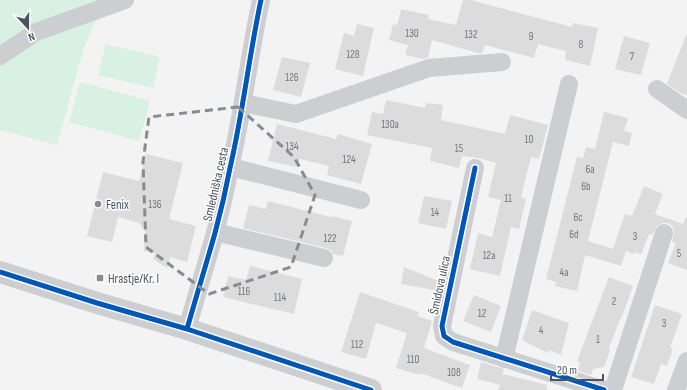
<svg xmlns="http://www.w3.org/2000/svg" width="687" height="390" font-family="'Sofia Sans Condensed',sans-serif">
  <style>
    .green { fill: #d8f1e2 }
    .building { fill: #dcdcdd }
    .lines { fill: none; stroke-linecap: round; stroke-linejoin: round }
    .minor { stroke: #ccced1; stroke-width: 18 }
    .tertiary { stroke: #ccced1; stroke-width: 22 }
    .cycleway-casing { stroke: #fff; stroke-width: 8 }
    .cycleway { stroke: #0057b8; stroke-width: 5 }
    .marked { fill: none; stroke: #858c93; stroke-width: 3; stroke-dasharray: 8 5; stroke-linejoin: round }
    .poi-dot { fill: #858c93; stroke: #fff; stroke-width: 1.5 }
    .labels { text-anchor: middle; stroke-width: 3; stroke-linejoin: round; paint-order: stroke }
    .number-label { font-size: 11px; fill: #6f787f }
    .street-label { font-size: 13px; fill: #4a555f; stroke: #fff }
    .poi-label { font-size: 13px; fill: #4a555f; stroke: #fff; text-anchor: start }
  </style>
  <rect width="100%" height="100%" fill="#f3f3f3"/>
  <!-- green -->
  <path class="green" d="M0,0H113L0,51Z
    M97,17L84,47L57,145L0,130V60L29,41Z
    M106,44L160,57L153,88L98,75Z
    M80,82L150,101L139,141L69,122Z"/>
  <!-- building -->
  <path class="building" d="M463,0H470L572,27L573,23L598,28L590,66L565,60L566,51L538,44L534,58L485,45L482,53H478L432,40L428,58L423,59L405,55L408,45L389,40L393,24L397,25L401,9L429,15L428,19L456,25Z
    M357,24L374,28L363,76L335,69L344,33L354,36Z
    M686,35H687V95L682,94L667,84Z
    M624,36L650,43L641,75L615,69Z
    M282,57L310,63L301,97L273,90Z
    M386,100L425,108L426,103L443,105L441,120L505,134L510,115L548,125L539,159L531,157L521,197L526,199L519,229L511,227L500,276L470,269L478,233L492,237L501,200L488,197L496,163L478,158L462,156L459,168L430,161L432,148L367,135L372,112L383,114Z
    M604,112L628,118L624,131L632,133L629,146L613,142L588,241L613,249L625,214L632,216L644,186L663,194L655,214L683,224L686,217H687V270L668,263L676,243L672,242L674,231L672,226L668,223H662L657,226L652,235L649,234L641,255L635,252L634,254L626,251L621,266L585,255L577,291L555,286L556,282L546,279L577,157L583,158L586,147L595,149Z
    M277,124L336,139L338,134L372,144L361,184L327,175L329,166L300,159L297,167L268,161Z
    M146,154L183,163L169,219L196,226L187,262L170,257L167,268L153,259L155,253L144,251L145,231L139,223L118,217L112,242L87,236L103,172L139,181Z
    M424,196L452,201L446,229L418,223Z
    M268,201L331,217L332,216L352,221L343,256L333,254L331,250L326,248L243,228L249,205L266,209Z
    M250,266L302,279L294,314L223,297L228,276L246,280Z
    M404,267L441,282L439,291L401,284Z
    M609,277L633,286L621,319H620L609,348L610,351L604,367L593,369L591,375L578,371L580,362L577,361Z
    M360,292L419,312L417,316L432,321L424,348L470,365L462,388L420,373L419,375L396,368L407,333L376,323L366,359L341,352Z
    M474,295L501,306L491,332L463,321Z
    M655,305L682,314L670,348L673,349L667,366L661,364L654,384L631,377Z
    M532,310L569,323L561,355L549,350L548,353L522,340Z
    M481,362L504,369L501,379L503,374L547,385V390H498L500,385L477,379Z"/>
  <g class="lines">
    <!-- minor -->
    <path class="minor" d="M0,56L36,32L125,0
      M657,89L687,110
      M243,103L296,114L429,68L502,62
      M231,167L361,200
      M475,168L442,326L444,336L453,342L604,390
      M215,232L324,258
      M187,329C196,297 206,265 215,233C221,211 226,189 230,168C243,112 249,56 261,0
      M504,359L569,84
      M613,390L664,233
      M676,390L687,361"/>
    <!-- tertiary -->
    <path class="tertiary" d="M0,272L97,303L187,329L371,390"/>
    <!-- cycleway casing -->
    <g class="cycleway-casing">
      <path id="cycleway" d="M475,168L442,326L444,336L453,342L604,390
        M0,272L97,303L187,329L371,390
        M187,329C196,297 206,265 215,233C221,211 226,189 230,168C243,112 249,56 261,0"/>
    </g>
    <!-- cycleway -->
    <use href="#cycleway" class="cycleway"/>
  </g>
  <!-- marked area -->
  <path class="marked" d="M238,107L294,157L315,195L291,267L209,294L146,247L143,162L149,117Z"/>
  <!-- markers -->
  <g class="poi-dot">
    <circle cx="98" cy="204" r="4"/>
    <rect x="96" y="274" width="8" height="8" rx="2"/>
  </g>
  <g class="labels">
    <!-- number labels -->
    <g class="number-label">
      <text x="412" y="37">130</text>
      <text x="471" y="38">132</text>
      <text x="531" y="40">9</text>
      <text x="581" y="48">8</text>
      <text x="353" y="58">128</text>
      <text x="632" y="60">7</text>
      <text x="292" y="81">126</text>
      <text x="390" y="128">130a</text>
      <text x="529" y="143">10</text>
      <text x="292" y="150">134</text>
      <text x="459" y="152">15</text>
      <text x="349" y="163">124</text>
      <text x="590" y="173">6a</text>
      <text x="586" y="190">6b</text>
      <text x="508" y="202">11</text>
      <text x="155" y="208">136</text>
      <text x="435" y="216">14</text>
      <text x="578" y="221">6c</text>
      <text x="574" y="238">6d</text>
      <text x="635" y="240">3</text>
      <text x="330" y="242">122</text>
      <text x="679" y="257">5</text>
      <text x="489" y="259">12a</text>
      <text x="564" y="276">4a</text>
      <text x="244" y="295">116</text>
      <text x="280" y="301">114</text>
      <text x="614" y="305">2</text>
      <text x="482" y="317">12</text>
      <text x="664" y="327">3</text>
      <text x="541" y="334">4</text>
      <text x="598" y="343">1</text>
      <text x="357" y="348">112</text>
      <text x="413" y="363">110</text>
      <text x="454" y="376">108</text>
    </g>
    <!-- street labels -->
    <g class="street-label">
      <text transform="translate(215 184) rotate(-77)" y="5">Smledniška cesta</text>
      <text transform="translate(439 285) rotate(-78)" y="5">Šmidova ulica</text>
    </g>
    <!-- poi labels -->
    <g class="poi-label">
      <text x="106" y="209">Fenix</text>
      <text x="108" y="283">Hrastje/Kr. I</text>
    </g>
  </g>
  <!-- north arrow -->
  <g transform="translate(28 28) rotate(159)" stroke="#ffffff" stroke-width="3" paint-order="stroke">
  <path d="M0-3L7 15L0 10L-7 15Z" fill="#4a555f"/>
  <text y="-6" font-size="11" font-weight="bold" text-anchor="middle" fill="#4a555f">N</text>
  </g>
  <!-- scale -->
  <path d="M551 374v6h52v-6" fill="none" stroke="#4a555f" stroke-width="2"/>
  <text x="557" y="374" font-size="12" fill="#4a555f" stroke="#ffffff" stroke-width="3" paint-order="stroke">20 m</text>
</svg>
